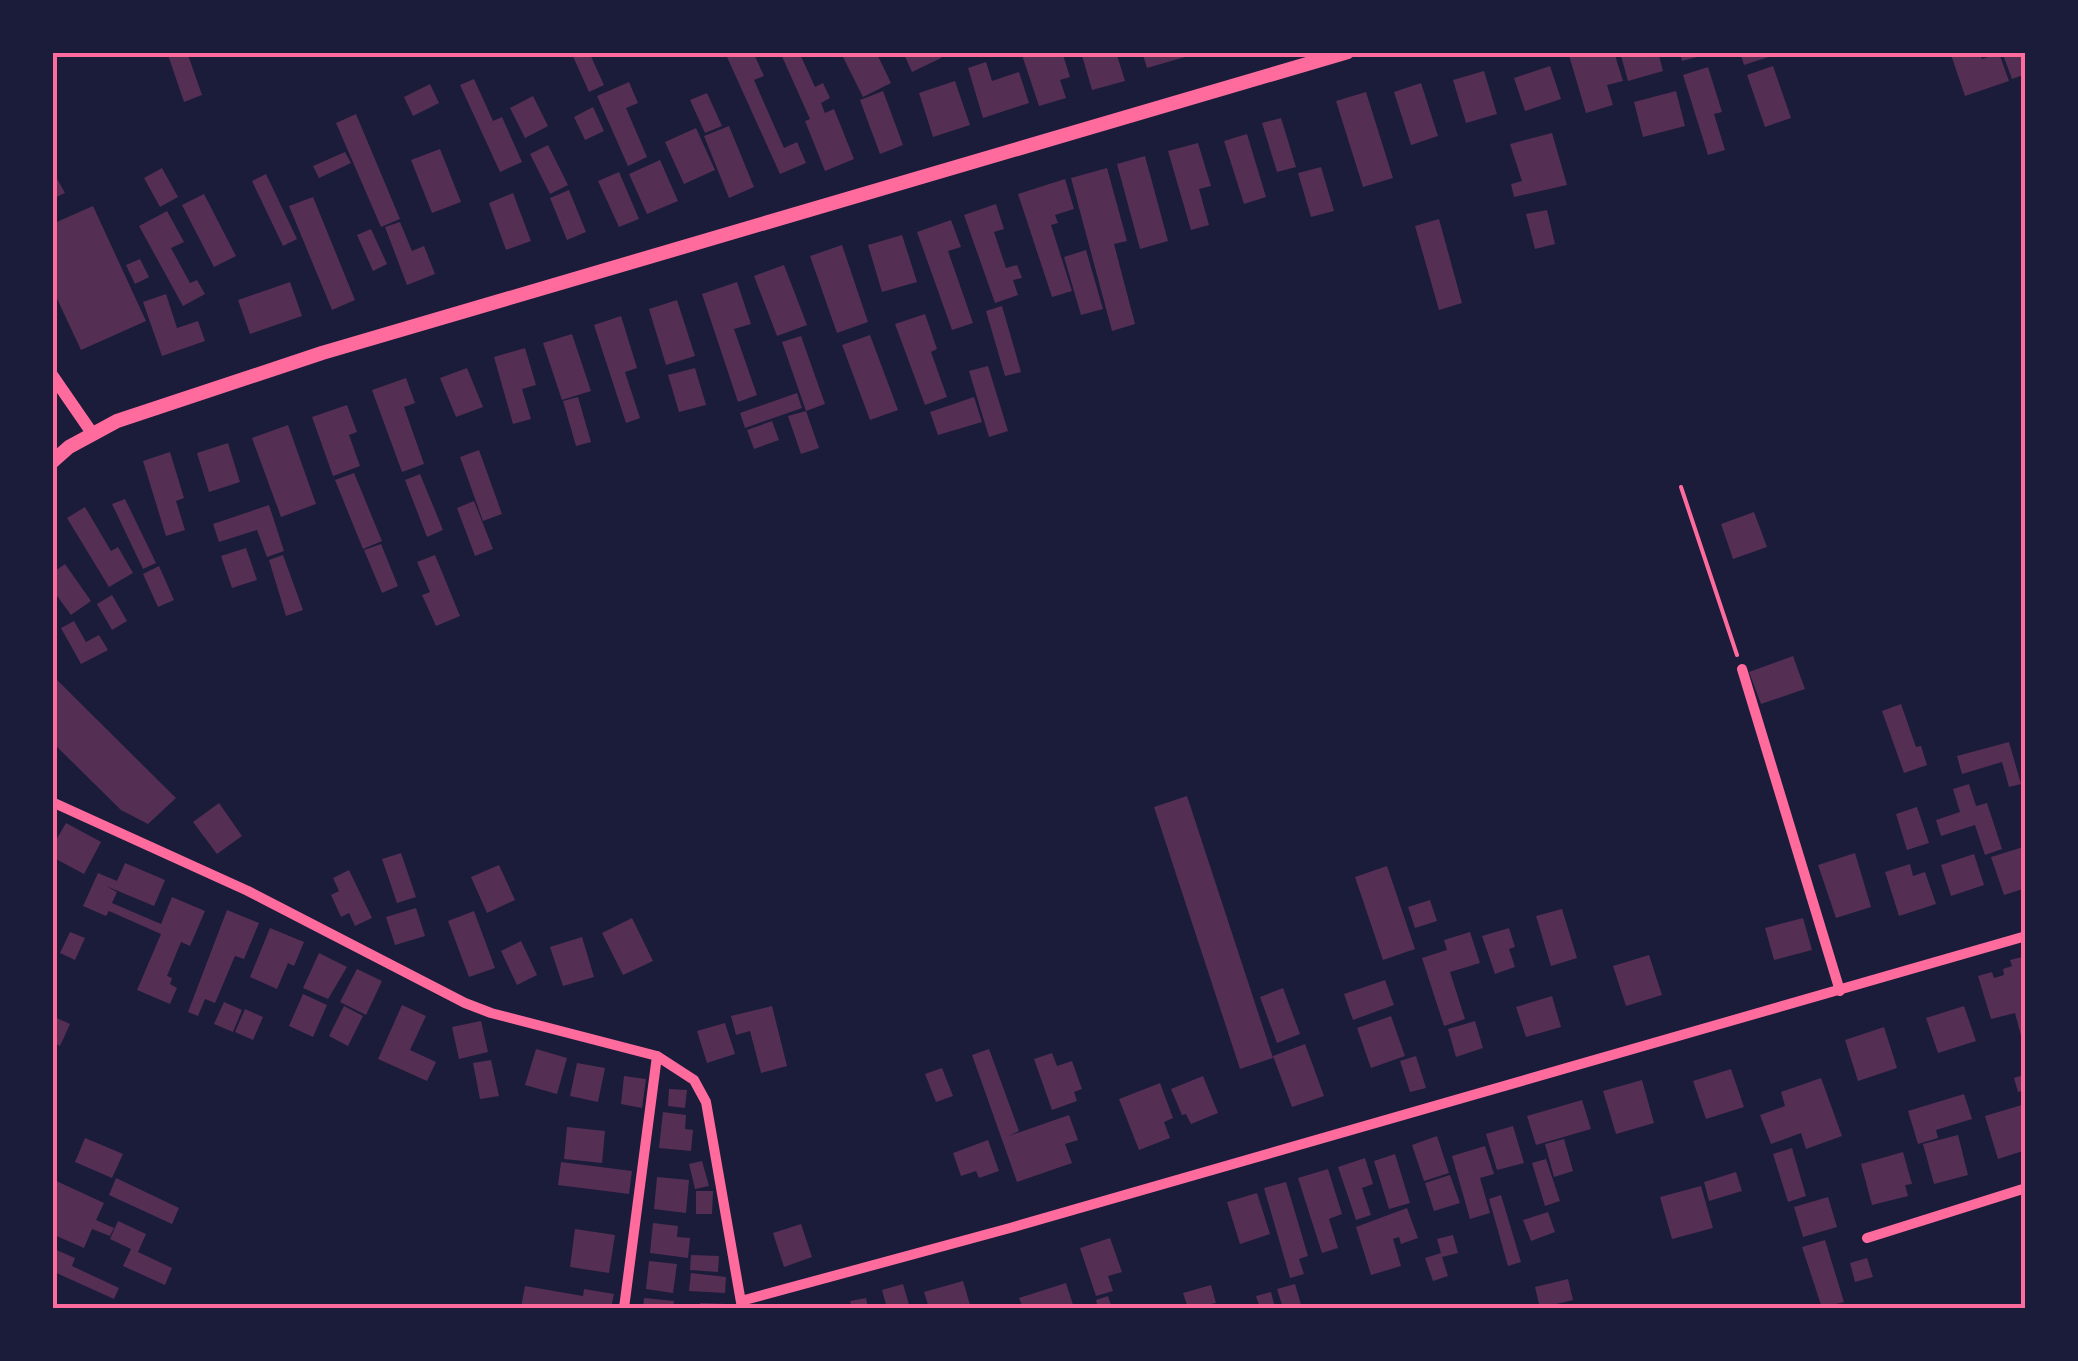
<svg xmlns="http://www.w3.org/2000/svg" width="2078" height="1361" font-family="'Alegreya Sans',sans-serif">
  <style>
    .building { fill: #542f53 }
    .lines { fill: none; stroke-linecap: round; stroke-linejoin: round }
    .path { stroke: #ff6b9d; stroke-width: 4 }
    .minor { stroke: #ff6b9d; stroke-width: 10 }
    .tertiary { stroke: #ff6b9d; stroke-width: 12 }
    .secondary { stroke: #ff6b9d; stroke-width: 14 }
    .neatline { fill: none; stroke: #ff6b9d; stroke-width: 4 }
  </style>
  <rect width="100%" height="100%" fill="#1b1b3a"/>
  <!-- building -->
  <path class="building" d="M167,52H187L202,95L184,102Z
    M571,52H589L604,85L589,92Z
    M737,52H753L764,76L754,80L784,148L797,142L806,163L780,174L727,57Z
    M780,52H799L815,87L823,83L830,98L821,103L825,113L834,109L854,159L825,171L805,121L810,119Z
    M851,52H876L891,83L863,97L843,57Z
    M903,52H939L941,58L912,72Z
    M1021,52H1062L1070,77L1060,80L1066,98L1039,106Z
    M1081,52H1116L1125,81L1092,90Z
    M1142,52H1184L1185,57L1147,68Z
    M1568,52H1614L1623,81L1607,85L1613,105L1586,113Z
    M1620,52H1658L1663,71L1628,81Z
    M1680,52H1707L1708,54L1682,61Z
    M1740,52H1781V53L1744,65Z
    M1950,52H1979L1982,59L1999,53L2009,81L1965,96Z
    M2002,52H2026V74L2012,79Z
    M986,62L992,81L1019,72L1029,103L983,118L968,68Z
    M1550,66L1561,99L1525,111L1514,78Z
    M1773,66L1791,118L1765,127L1747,75Z
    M1708,67L1722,112L1714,114L1725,150L1708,155L1683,75Z
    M1484,71L1497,114L1466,123L1453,80Z
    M474,79L493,121L502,117L522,162L500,172L460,85Z
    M955,81L970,125L933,137L919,93Z
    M629,82L638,103L626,108L647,157L628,166L597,96Z
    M1421,83L1438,136L1411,145L1394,92Z
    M430,84L439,103L413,116L404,97Z
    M883,91L903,145L880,154L860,100Z
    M1676,91L1685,126L1643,137L1634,102Z
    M1366,92L1393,178L1363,187L1336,101Z
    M707,93L722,126L705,133L690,100Z
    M533,96L548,126L525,138L510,108Z
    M593,107L604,131L585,140L574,117Z
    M356,114L400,219L381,227L336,123Z
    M1281,118L1296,167L1277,172L1262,123Z
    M729,126L754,187L729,198L704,136Z
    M696,128L715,170L684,184L665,142Z
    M1552,133L1567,185L1514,197L1511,184L1522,181L1510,144Z
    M1247,134L1266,197L1244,204L1224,141Z
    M1198,143L1211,186L1199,189L1209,225L1191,230L1168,151Z
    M548,145L568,185L550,194L530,154Z
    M440,149L461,202L432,213L411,160Z
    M345,152L351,163L319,178L313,166Z
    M1145,156L1168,241L1140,249L1117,164Z
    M660,160L678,201L647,214L629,174Z
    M1321,167L1334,211L1311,217L1298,173Z
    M162,168L178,197L160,207L144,178Z
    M1107,168L1127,241L1114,244L1135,324L1112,331L1071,178Z
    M52,170L65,193L52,199Z
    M619,172L639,219L619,227L598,181Z
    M266,174L297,239L283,246L252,181Z
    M1065,179L1074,209L1055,215L1058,223L1051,225L1072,291L1052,297L1018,194Z
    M569,190L586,232L567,240L550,198Z
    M513,193L531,241L506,250L489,203Z
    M204,194L236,256L214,267L182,205Z
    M313,197L355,300L332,310L289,206Z
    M996,204L1004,229L994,232L1006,268L1017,265L1022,278L1013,280L1018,295L995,303L964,215Z
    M93,206L146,321L81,350L52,288V224Z
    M1547,210L1555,244L1535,249L1526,214Z
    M167,211L184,242L171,248L190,283L197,280L205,294L183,306L139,226Z
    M1439,219L1462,303L1439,310L1415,226Z
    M951,220L961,247L948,251L973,323L952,330L917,232Z
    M400,222L412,251L424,246L435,274L407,285L385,227Z
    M371,229L387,264L373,271L357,235Z
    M902,235L917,282L882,292L868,245Z
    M842,245L868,322L837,333L810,256Z
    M1086,250L1103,309L1081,315L1064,257Z
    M140,259L149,277L135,284L126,265Z
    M784,265L807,325L777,336L754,276Z
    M290,282L302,316L250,334L238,300Z
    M737,282L751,324L734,329L757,395L738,402L702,294Z
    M166,294L177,328L198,321L205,341L162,356L143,302Z
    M677,300L695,356L666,365L649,309Z
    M1002,306L1021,372L1005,376L986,311Z
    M925,314L937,349L931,352L947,397L925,405L895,324Z
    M621,316L637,368L625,372L640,418L626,423L594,325Z
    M572,334L591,391L562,400L543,343Z
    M870,335L898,410L870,420L842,345Z
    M801,336L825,404L806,411L819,448L801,454L788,416L806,411L782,342Z
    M525,348L536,385L522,389L531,419L513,424L494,357Z
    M988,366L1008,431L989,437L969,371Z
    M467,368L483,407L456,417L440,378Z
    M695,368L706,405L679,412L668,375Z
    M406,378L415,403L404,407L424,464L402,472L372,390Z
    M797,393L802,408L745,428L740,413Z
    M578,397L591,442L576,446L563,401Z
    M974,397L982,422L938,435L930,412Z
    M347,405L357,432L349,435L360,466L333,476L312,417Z
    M772,421L779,440L754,449L747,430Z
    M288,425L316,504L281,517L252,438Z
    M228,443L240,482L209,492L197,453Z
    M479,450L502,514L483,521L460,457Z
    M170,452L184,498L176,501L185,530L166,536L143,461Z
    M354,473L382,541L363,549L335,480Z
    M420,474L443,530L427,537L405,480Z
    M125,499L156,563L143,569L112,504Z
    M474,501L493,549L475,556L457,508Z
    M269,505L284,551L267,557L257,530L219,542L213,524Z
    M85,507L111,551L118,547L133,573L109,587L67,518Z
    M1754,512L1767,547L1733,559L1721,524Z
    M381,544L398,586L382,593L364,550Z
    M246,548L257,580L232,588L221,556Z
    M283,555L303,610L286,616L269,560Z
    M435,555L460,616L436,626L422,595L430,592L417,562Z
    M65,564L91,601L71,615L52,589V573Z
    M159,566L174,600L158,607L143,574Z
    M112,595L127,621L112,630L97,604Z
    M74,621L86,642L99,635L108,650L81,664L61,628Z
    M1793,656L1805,689L1761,704L1749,672Z
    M52,675L176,798L148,824L121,810L52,742Z
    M1901,704L1916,747L1921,746L1927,765L1904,773L1882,711Z
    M2009,742L2021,784L2009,787L2002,762L1962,774L1957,756Z
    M1969,784L1976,806L1987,803L2002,849L1985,855L1975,825L1941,836L1936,820L1960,812L1953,789Z
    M1187,796L1273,1058L1240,1069L1154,807Z
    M219,803L242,836L217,854L193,822Z
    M1917,807L1929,843L1907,850L1896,814Z
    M66,823L101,842L84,874L52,857V847Z
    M2023,847L2026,888L2004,895L1991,857Z
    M401,853L416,897L397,903L382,859Z
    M1855,853L1871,907L1836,918L1818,865Z
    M1974,854L1984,885L1951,896L1941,865Z
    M125,863L165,880L154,906L106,886L117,892L112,903L161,924L172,897L205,911L190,946L181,942L167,976L172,978L170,984L177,988L170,1004L137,990L161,934L109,911L106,916L83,906L98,873L117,881Z
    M1910,864L1913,876L1925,872L1936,904L1899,916L1885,872Z
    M499,865L515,900L487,913L471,877Z
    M1387,866L1415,949L1383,960L1355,877Z
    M349,870L372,918L355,926L349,913L341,917L331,895L339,891L333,878Z
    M1430,900L1437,921L1415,928L1408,907Z
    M416,908L425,936L395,945L386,917Z
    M1562,909L1577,958L1551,966L1536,916Z
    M227,910L259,923L244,959L235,956L215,1003L205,999L198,1016L188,1012Z
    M474,911L495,968L469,977L448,921Z
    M632,918L653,961L623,975L602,933Z
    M1803,918L1812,950L1774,960L1765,928Z
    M270,928L304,942L294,966L288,963L277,989L250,977Z
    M1509,928L1515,947L1509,949L1515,967L1495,974L1482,936Z
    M70,932L85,938L75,960L60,953Z
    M1470,932L1480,963L1450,972L1465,1019L1444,1026L1422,958L1447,950L1444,940Z
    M582,937L594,977L563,986L550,947Z
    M521,941L537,975L517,985L501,951Z
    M319,953L347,967L328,999L303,988Z
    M1649,955L1662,995L1626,1006L1613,966Z
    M2026,956V1046L2024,1047L2015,1013L1991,1019L1978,976L1992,972L1994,978L2004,975L2003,969L2012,966L2010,960Z
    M357,969L382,981L366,1015L340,1002Z
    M1385,980L1394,1005L1353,1020L1344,994Z
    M1283,988L1300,1034L1277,1043L1260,997Z
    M303,994L327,1005L313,1037L289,1026Z
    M1552,996L1561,1027L1526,1037L1516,1007Z
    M224,1002L242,1010L233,1032L214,1024Z
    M402,1005L426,1016L410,1050L436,1062L427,1081L378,1059Z
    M344,1006L363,1016L348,1046L329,1036Z
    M772,1006L787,1066L761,1073L750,1031L736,1035L731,1016Z
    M1964,1006L1976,1041L1938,1053L1926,1018Z
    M245,1009L263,1017L253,1040L235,1032Z
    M52,1016L70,1024L60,1046L52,1042Z
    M1391,1016L1405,1056L1371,1068L1357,1028Z
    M481,1021L488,1052L459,1059L452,1027Z
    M1475,1021L1483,1048L1456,1057L1448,1029Z
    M725,1023L735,1054L707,1063L697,1031Z
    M1884,1027L1897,1068L1858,1081L1845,1040Z
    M1305,1044L1324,1096L1292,1107L1273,1056Z
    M536,1049L567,1058L557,1094L525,1085Z
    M989,1049L1019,1131L1009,1136L1069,1115L1078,1140L1065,1144L1072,1163L1017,1182L972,1055Z
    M1052,1053L1057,1066L1072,1061L1082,1089L1074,1092L1077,1101L1052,1110L1034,1059Z
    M1416,1056L1426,1088L1410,1092L1400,1061Z
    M491,1060L499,1096L480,1099L473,1063Z
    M577,1063L605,1068L598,1102L570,1096Z
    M942,1068L953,1096L936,1102L925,1074Z
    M1731,1069L1744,1107L1706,1119L1693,1081Z
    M2026,1074V1090L2018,1092L2014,1078Z
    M624,1076L646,1079L642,1108L621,1104Z
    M1203,1076L1218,1113L1191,1124L1186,1114L1182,1115L1171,1089Z
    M1821,1078L1842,1136L1806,1149L1801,1133L1771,1144L1760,1115L1785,1106L1781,1092Z
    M1642,1080L1654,1123L1616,1134L1603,1091Z
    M1160,1083L1173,1118L1164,1122L1170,1138L1139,1150L1119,1099Z
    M669,1089L687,1090L685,1108L668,1106Z
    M1964,1094L1972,1119L1936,1130L1938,1138L1918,1144L1908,1111Z
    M1582,1100L1591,1129L1536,1145L1527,1116Z
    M2025,1104L2026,1150L1998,1159L1985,1116Z
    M663,1112L686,1115L685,1129L693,1130L691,1151L659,1148Z
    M1513,1126L1524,1163L1497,1170L1486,1134Z
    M567,1127L605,1131L602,1163L564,1159Z
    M1958,1135L1968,1175L1934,1184L1923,1144Z
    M1437,1136L1449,1173L1424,1181L1412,1145Z
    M85,1138L123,1154L112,1178L75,1162Z
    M1564,1139L1573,1171L1554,1177L1545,1144Z
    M988,1140L999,1171L979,1178L976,1171L961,1176L953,1153Z
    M1485,1146L1494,1174L1480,1178L1490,1213L1470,1219L1452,1156Z
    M1792,1148L1806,1196L1788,1202L1773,1154Z
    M1903,1152L1912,1184L1905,1185L1908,1196L1872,1205L1861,1164Z
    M1395,1154L1410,1203L1389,1209L1374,1161Z
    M1365,1158L1373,1184L1362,1188L1371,1215L1356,1220L1338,1167Z
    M1546,1159L1560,1201L1545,1206L1532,1163Z
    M702,1161L709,1186L695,1189L689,1164Z
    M561,1162L632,1171L629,1194L558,1185Z
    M1328,1169L1342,1214L1329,1219L1338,1248L1322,1253L1298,1178Z
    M1736,1172L1742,1191L1709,1201L1704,1182Z
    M1450,1175L1460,1203L1434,1211L1425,1183Z
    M657,1177L689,1180L686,1213L654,1209Z
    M116,1178L179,1208L172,1224L109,1195Z
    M52,1179L104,1203L96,1220L114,1228L110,1236L92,1229L84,1248L52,1234L55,1224L52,1223Z
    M1286,1182L1308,1256L1299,1259L1304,1274L1290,1278L1264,1188Z
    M1701,1186L1713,1228L1672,1239L1660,1197Z
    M696,1191H713L712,1214H696Z
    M1257,1193L1270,1234L1240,1244L1227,1202Z
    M1501,1195L1521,1262L1508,1266L1489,1199Z
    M1828,1197L1837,1227L1803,1237L1794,1207Z
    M1407,1208L1418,1238L1401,1244L1399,1237L1393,1239L1401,1266L1371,1275L1356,1227Z
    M1548,1212L1555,1232L1531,1241L1523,1220Z
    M118,1221L146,1234L138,1252L172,1268L165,1285L123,1266L131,1249L110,1239Z
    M653,1223L678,1226L677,1237L690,1238L688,1258L650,1253Z
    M801,1224L812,1257L784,1267L773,1233Z
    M575,1229L615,1235L609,1273L570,1267Z
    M1453,1235L1458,1253L1442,1257L1448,1276L1433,1281L1425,1258L1441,1253L1437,1239Z
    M1110,1238L1122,1272L1108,1276L1113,1291L1096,1296L1080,1248Z
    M1825,1240L1844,1302L1822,1308L1802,1247Z
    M52,1248L75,1258L72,1266L119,1288L114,1299L52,1271Z
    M691,1255L719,1256L718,1272L690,1270Z
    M1867,1258L1873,1277L1855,1282L1850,1263Z
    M649,1261L677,1264L673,1293L646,1289Z
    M691,1273L726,1277L725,1293L689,1291Z
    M1568,1279L1573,1300L1540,1308L1535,1287Z
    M963,1281L971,1308H929L924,1292Z
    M1066,1283L1074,1308H1023L1019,1298Z
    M903,1284L910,1308H887L882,1290Z
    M1295,1284L1302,1308H1283L1277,1289Z
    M1211,1285L1216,1303L1188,1308L1183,1293Z
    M525,1286L583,1296L584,1289L614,1294L611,1308L521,1307Z
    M1271,1292L1275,1308H1260L1256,1296Z
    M1108,1296L1112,1308H1098L1096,1300Z
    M644,1298L674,1301L673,1308H643Z
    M866,1298L868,1308H852L850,1301Z
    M700,1303L728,1304V1308H700Z"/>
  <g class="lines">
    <!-- path -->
    <path class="path" d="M1681,487L1737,655"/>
    <!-- minor -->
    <path class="minor" d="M1742,669L1840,991
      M52,802L248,891L465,1003L491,1013L657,1056L694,1080L706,1102L742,1308
      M1867,1238L2026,1188
      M741,1301L1010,1228L2026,936
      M624,1308L657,1056"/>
    <!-- tertiary -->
    <path class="tertiary" d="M52,375L92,433"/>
    <!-- secondary -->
    <path class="secondary" d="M52,462L69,447L117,421L322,353L1348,52"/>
  </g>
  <!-- border -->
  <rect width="2078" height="1361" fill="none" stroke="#1b1b3a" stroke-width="110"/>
  <rect x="55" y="55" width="1968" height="1251" class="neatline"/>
</svg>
